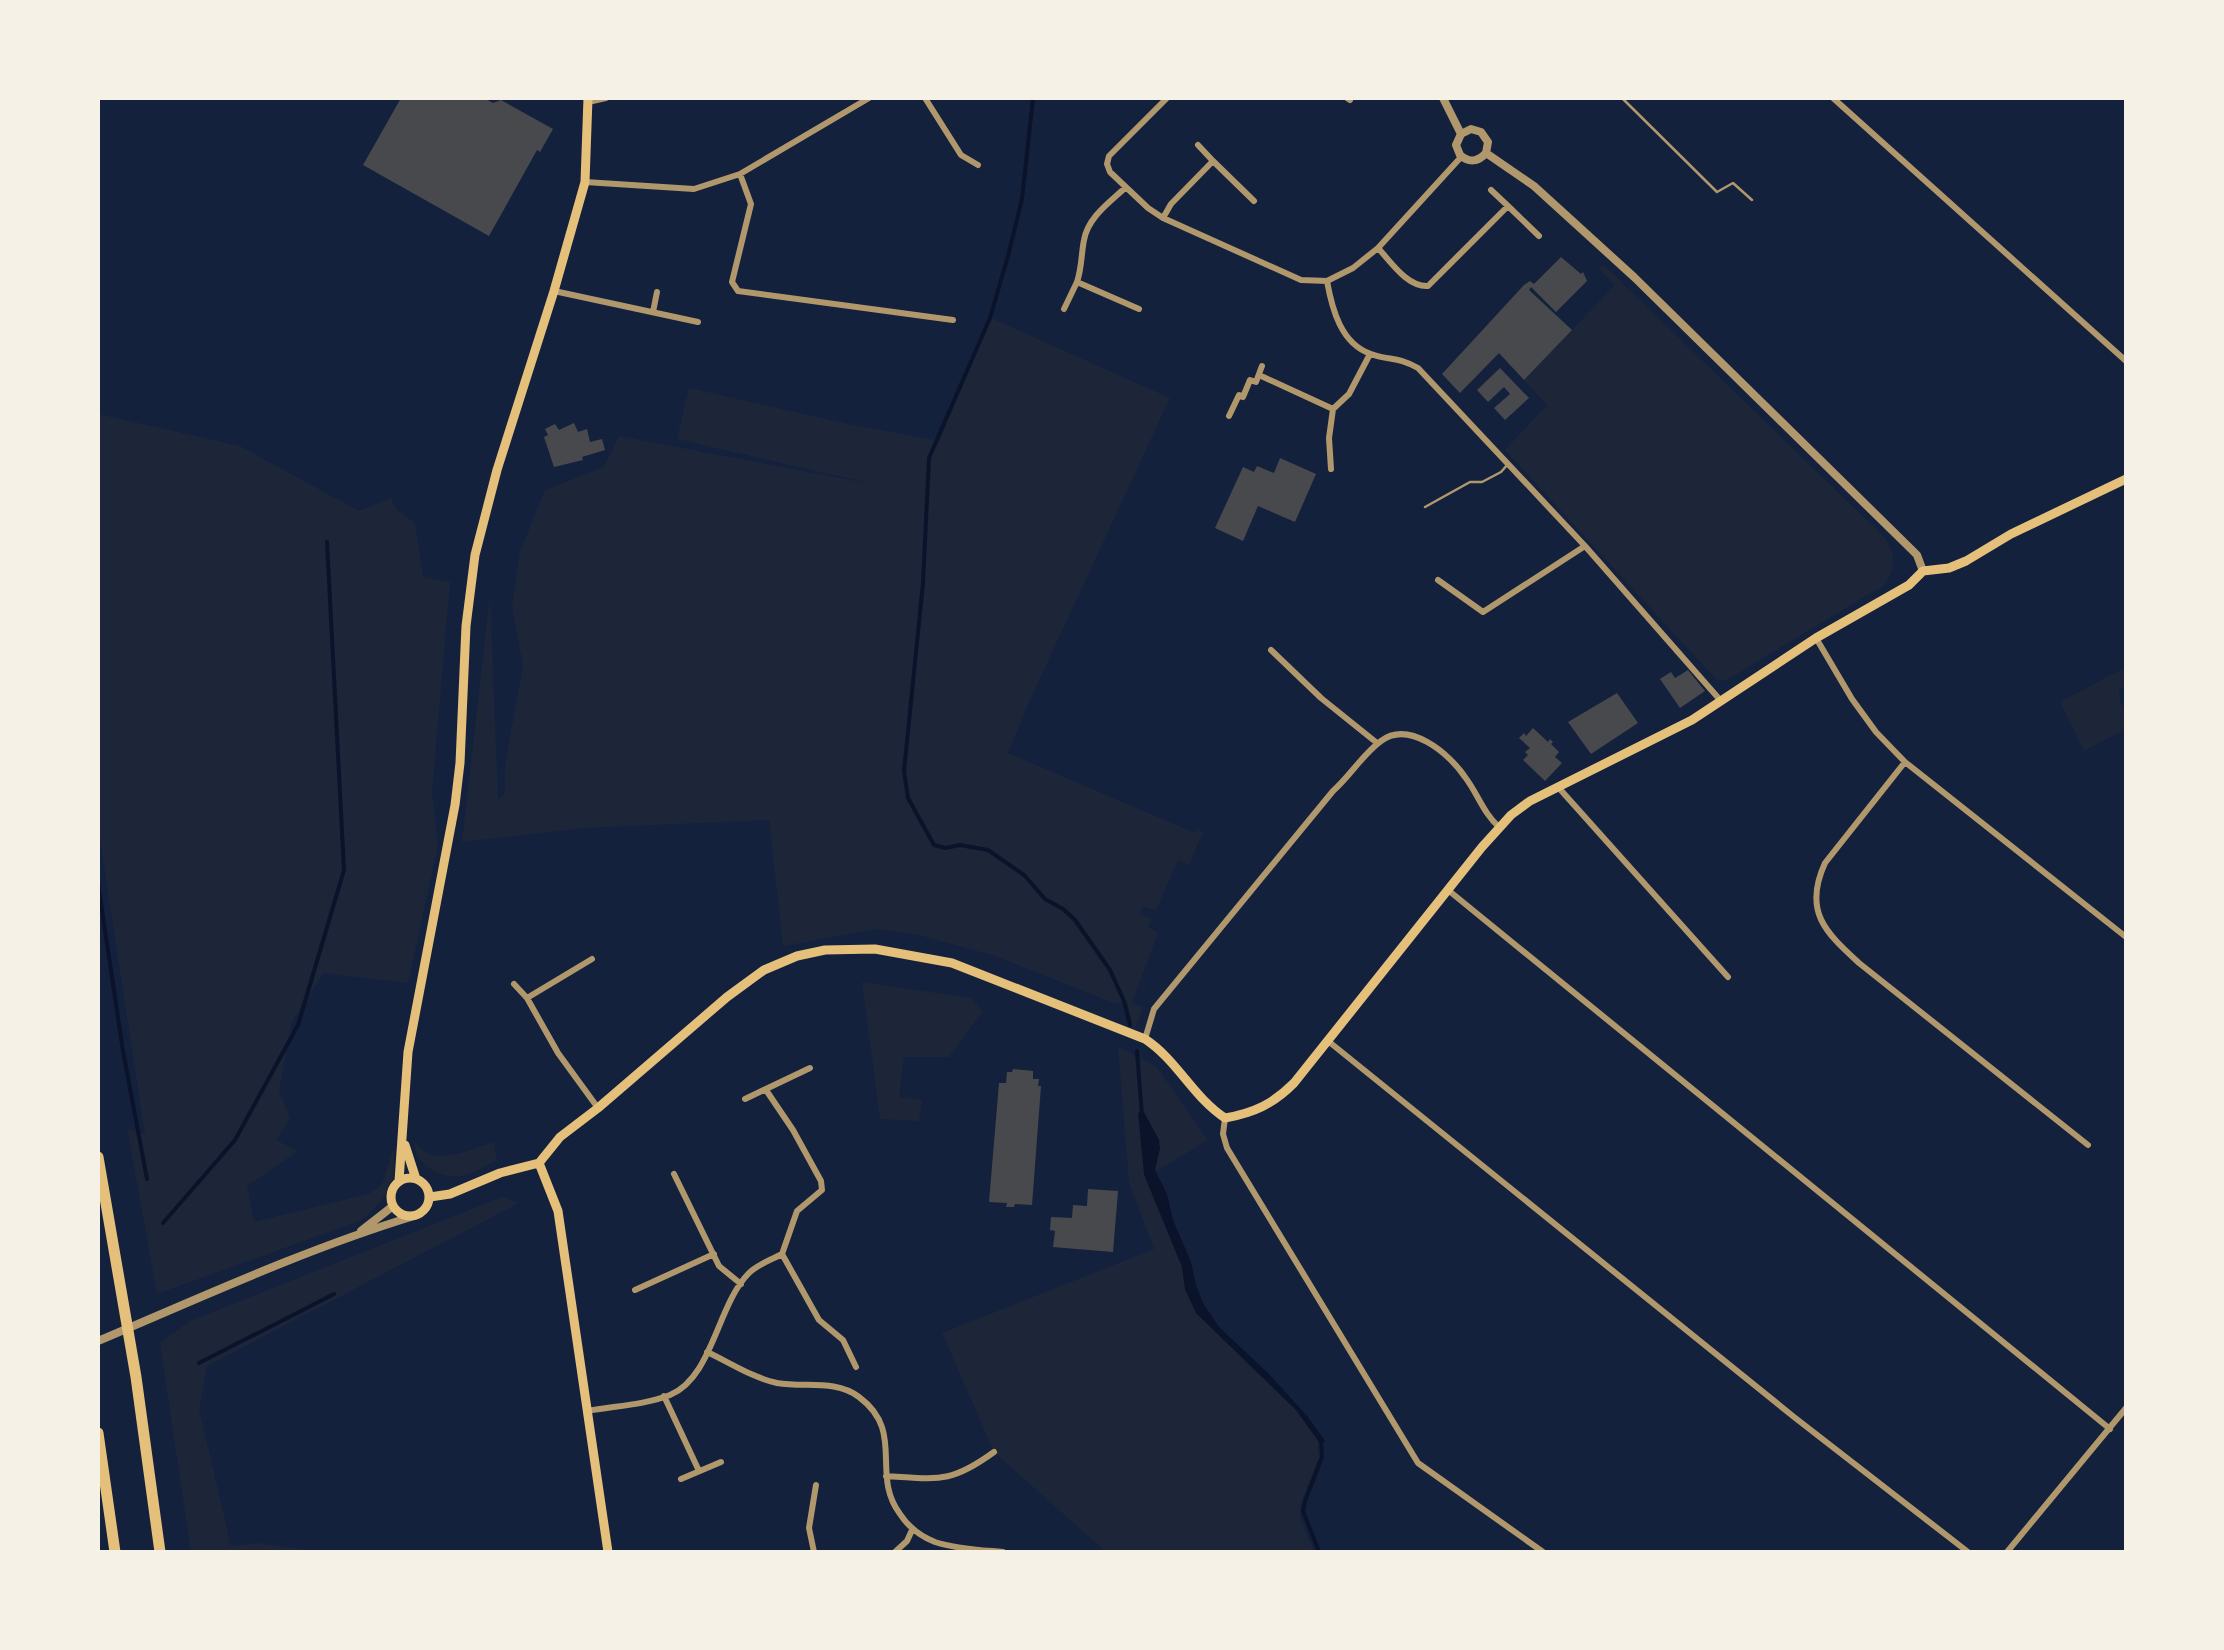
<svg xmlns="http://www.w3.org/2000/svg" width="2224" height="1650" font-family="Signika,sans-serif">
  <style>
    .green { fill: #1d2539 }
    .water { fill: #0b132b }
    .lines { fill: none; stroke-linecap: round; stroke-linejoin: round }
    .stream { stroke: #0b132b; stroke-width: 4 }
    .building { fill: #48494c }
    .service { stroke: #b1986c; stroke-width: 2.5 }
    .minor { stroke: #b1986c; stroke-width: 6 }
    .tertiary { stroke: #b1986c; stroke-width: 8 }
    .secondary { stroke: #e5c07b; stroke-width: 9 }
    .motorway { stroke: #e5c07b; stroke-width: 11 }
  </style>
  <rect width="100%" height="100%" fill="#14213d"/>
  <!-- green -->
  <path class="green" d="M1602,266L1606,267L1853,507C1876,529 1910,551 1884,585L1725,681L1716,679L1505,450L1547,405L1524,380L1615,285L1599,269Z
    M991,318L1170,398L1029,702L1008,753L1195,833L1198,828L1204,833C1196,843 1195,854 1189,865L1178,860L1156,910L1143,907L1140,914L1152,919L1148,927L1158,933L1132,1002L1143,1008L1135,1029L1133,1028L1127,1002L1114,1003L995,956L919,935L877,929L783,946L769,820L583,828L462,842L490,595L498,799L505,794V765L523,665L512,607L520,552L545,490L604,467L619,436L877,485L677,439L689,388L848,424L939,441Z
    M98,414L240,446L359,511L391,498L396,509L415,523L423,577L450,582L432,792L438,846L408,983L324,973L292,1021L279,1091L290,1118L276,1140L298,1151L247,1186L254,1222L368,1194L382,1185L393,1149C398,1184 387,1198 362,1220L157,1294L127,1128L145,1135L98,827Z
    M2126,667V685L2119,690L2120,701L2126,711V729L2084,751L2060,702Z
    M862,982L971,998L983,1011L949,1057H904L899,1097L922,1100L919,1121L880,1119Z
    M1118,1047L1156,1066L1208,1140L1160,1169L1144,1175L1182,1267L1185,1289L1196,1313L1296,1410L1317,1436L1319,1457L1300,1506V1519L1314,1552H1106L994,1452L942,1333L1154,1249L1129,1182Z
    M414,1140C431,1170 468,1150 494,1142L497,1160C474,1173 453,1185 429,1168C419,1161 414,1152 414,1140Z
    M502,1197L519,1203L207,1366L199,1409L231,1546L259,1543L322,1552H191L160,1343L190,1321Z"/>
  <!-- water -->
  <path class="water" d="M1144,1112L1159,1140L1160,1148L1155,1170L1167,1194L1173,1220L1191,1262L1196,1285L1203,1303L1219,1327L1269,1374L1308,1417L1325,1441L1319,1442L1296,1410L1196,1313L1185,1289L1182,1267L1144,1174L1138,1113Z"/>
  <g class="lines">
    <!-- stream -->
    <path class="stream" d="M1033,98L1022,199L1008,256L990,318L929,458L923,583L904,771L908,798L934,845L945,848L960,845L988,850L1024,875L1045,899L1063,909L1075,920L1110,970L1124,1001L1130,1025
      M98,883L123,1051L147,1179
      M1137,1051L1142,1116
      M163,1223L235,1140L298,1025L344,870L327,542
      M199,1363L334,1294
      M1319,1552L1303,1511L1305,1501L1322,1457L1321,1438"/>
  </g>
  <!-- building -->
  <path class="building" d="M401,98H484L493,103L501,100L553,129L540,152L537,150L489,236L363,165Z
    M1561,257L1581,274L1583,272L1587,281L1556,312L1531,287L1529,290L1572,330L1524,380L1499,353L1460,393L1442,374L1524,285L1530,281L1534,284Z
    M1500,368L1529,398L1505,420L1494,408L1510,394L1504,387L1488,402L1477,390Z
    M574,423L578,432L587,429L590,442L602,439L605,450L582,457L583,460L554,467L544,437L548,435L545,429L555,424L559,430Z
    M1280,458L1316,474L1295,522L1258,506L1243,541L1215,528L1243,467L1254,472L1257,466L1274,473Z
    M1688,670L1705,691L1680,708L1660,679L1671,672L1675,678Z
    M1617,693L1638,723L1591,754L1568,722Z
    M1533,728L1548,742L1550,739L1553,742L1551,744L1559,752L1555,757L1562,763L1545,781L1523,760L1528,755L1525,752L1530,748L1519,738L1524,733L1526,736Z
    M1013,1069L1033,1071V1079H1039L1038,1086H1041L1032,1205L1015,1204L1014,1207H1006L1007,1203L989,1202L999,1083H1006L1007,1072H1012Z
    M1088,1189L1118,1191L1113,1252L1053,1247L1055,1231L1050,1230L1051,1217L1072,1218L1073,1205L1087,1206Z"/>
  <g class="lines">
    <!-- service -->
    <path class="service" d="M1622,98L1717,192L1733,183L1752,200
      M1425,507L1470,482H1482L1501,472L1508,464"/>
    <!-- minor -->
    <path class="minor" d="M925,98L961,155L978,165
      M1167,98L1109,156L1107,164L1110,172L1148,208L1163,218L1301,280L1327,281L1353,268L1378,248L1462,156
      M1347,98L1350,100
      M1833,98L2126,361
      M588,102L606,98
      M1198,145L1213,161
      M740,174L751,204L732,282L738,291L953,320
      M585,182L694,189L740,174L869,98
      M1126,187C1110,202 1088,217 1084,240C1081,255 1082,267 1077,282L1139,309
      M1491,190L1508,206
      M1163,218L1171,204L1213,161L1254,201
      M1378,248C1391,262 1407,287 1428,286L1508,206L1539,236
      M1327,281C1332,309 1341,344 1371,354C1390,361 1397,356 1418,368L1585,546L1721,701
      M554,291L698,322
      M1064,309L1077,282
      M653,312L657,292
      M1259,375L1333,409L1329,438L1331,469
      M1333,409L1349,394L1370,354
      M1229,416L1239,395L1243,397L1250,380L1256,382L1262,366
      M1438,580L1483,612L1585,546
      M1816,638L1852,699L1876,732L1905,762L2126,937
      M1271,650L1321,698L1377,743
      M1905,762L1825,863C1803,911 1825,932 1859,963L2088,1145
      M1558,787L1728,977
      M1448,890L2110,1429
      M514,984L527,998L558,1053L598,1108
      M527,998L592,959
      M1145,1039L1154,1009L1333,791C1350,776 1363,754 1381,741C1409,720 1449,753 1465,777C1478,794 1483,813 1500,828
      M1328,1041L1794,1417L1968,1552
      M745,1099L810,1068
      M1225,1118L1223,1134L1227,1148L1418,1463L1543,1552
      M674,1174L719,1266L741,1284
      M782,1254L819,1320L843,1340L856,1367
      M635,1290L714,1254
      M707,1352C729,1362 753,1378 777,1383C805,1388 835,1379 859,1397C906,1432 870,1474 900,1514C909,1528 920,1536 935,1542C957,1549 981,1550 1003,1552
      M664,1396L699,1471
      M587,1411C614,1406 645,1405 670,1395C713,1377 717,1305 749,1273C758,1264 771,1260 782,1254L797,1211L822,1190L821,1181L793,1130L766,1090
      M886,1476C938,1479 950,1484 994,1452
      M681,1479L721,1462
      M814,1552L809,1528L816,1485
      M895,1552L907,1541L912,1530
      M2007,1552L2126,1408"/>
    <!-- tertiary -->
    <path class="tertiary" d="M1443,98L1461,134L1456,145L1460,155C1469,163 1478,162 1486,153
      M1461,134L1471,129L1481,132L1488,142L1486,153
      M1486,153L1534,186L1634,277L1912,550L1917,555L1923,571
      M361,1231L393,1206
      M98,1341C202,1297 306,1249 414,1216"/>
    <!-- secondary -->
    <path class="secondary" d="M405,1145L416,1179
      M539,1163L560,1137L598,1108L727,997L764,970L797,956L825,950L875,949L952,963L1145,1039C1177,1060 1193,1097 1225,1118C1254,1113 1273,1104 1294,1083L1482,847L1511,815L1530,801L1692,720L1816,638L1909,585L1923,571L1949,568L1966,561L2011,534L2126,479
      M539,1163L558,1211L608,1552
      M391 1197a19 19 0 1 1 38 0a19 19 0 1 1-38 0Z
      M399,1181L408,1052L455,805L460,763L466,626L475,555L497,470L554,291L585,182L588,98
      M430,1197L450,1194L500,1173L539,1163"/>
    <!-- motorway -->
    <path class="motorway" d="M98,1157L136,1377L160,1552
      M98,1433L115,1552"/>
  </g>
  <!-- border -->
  <rect width="2224" height="1650" fill="none" stroke="#f6f1e7" stroke-width="200"/>
</svg>
